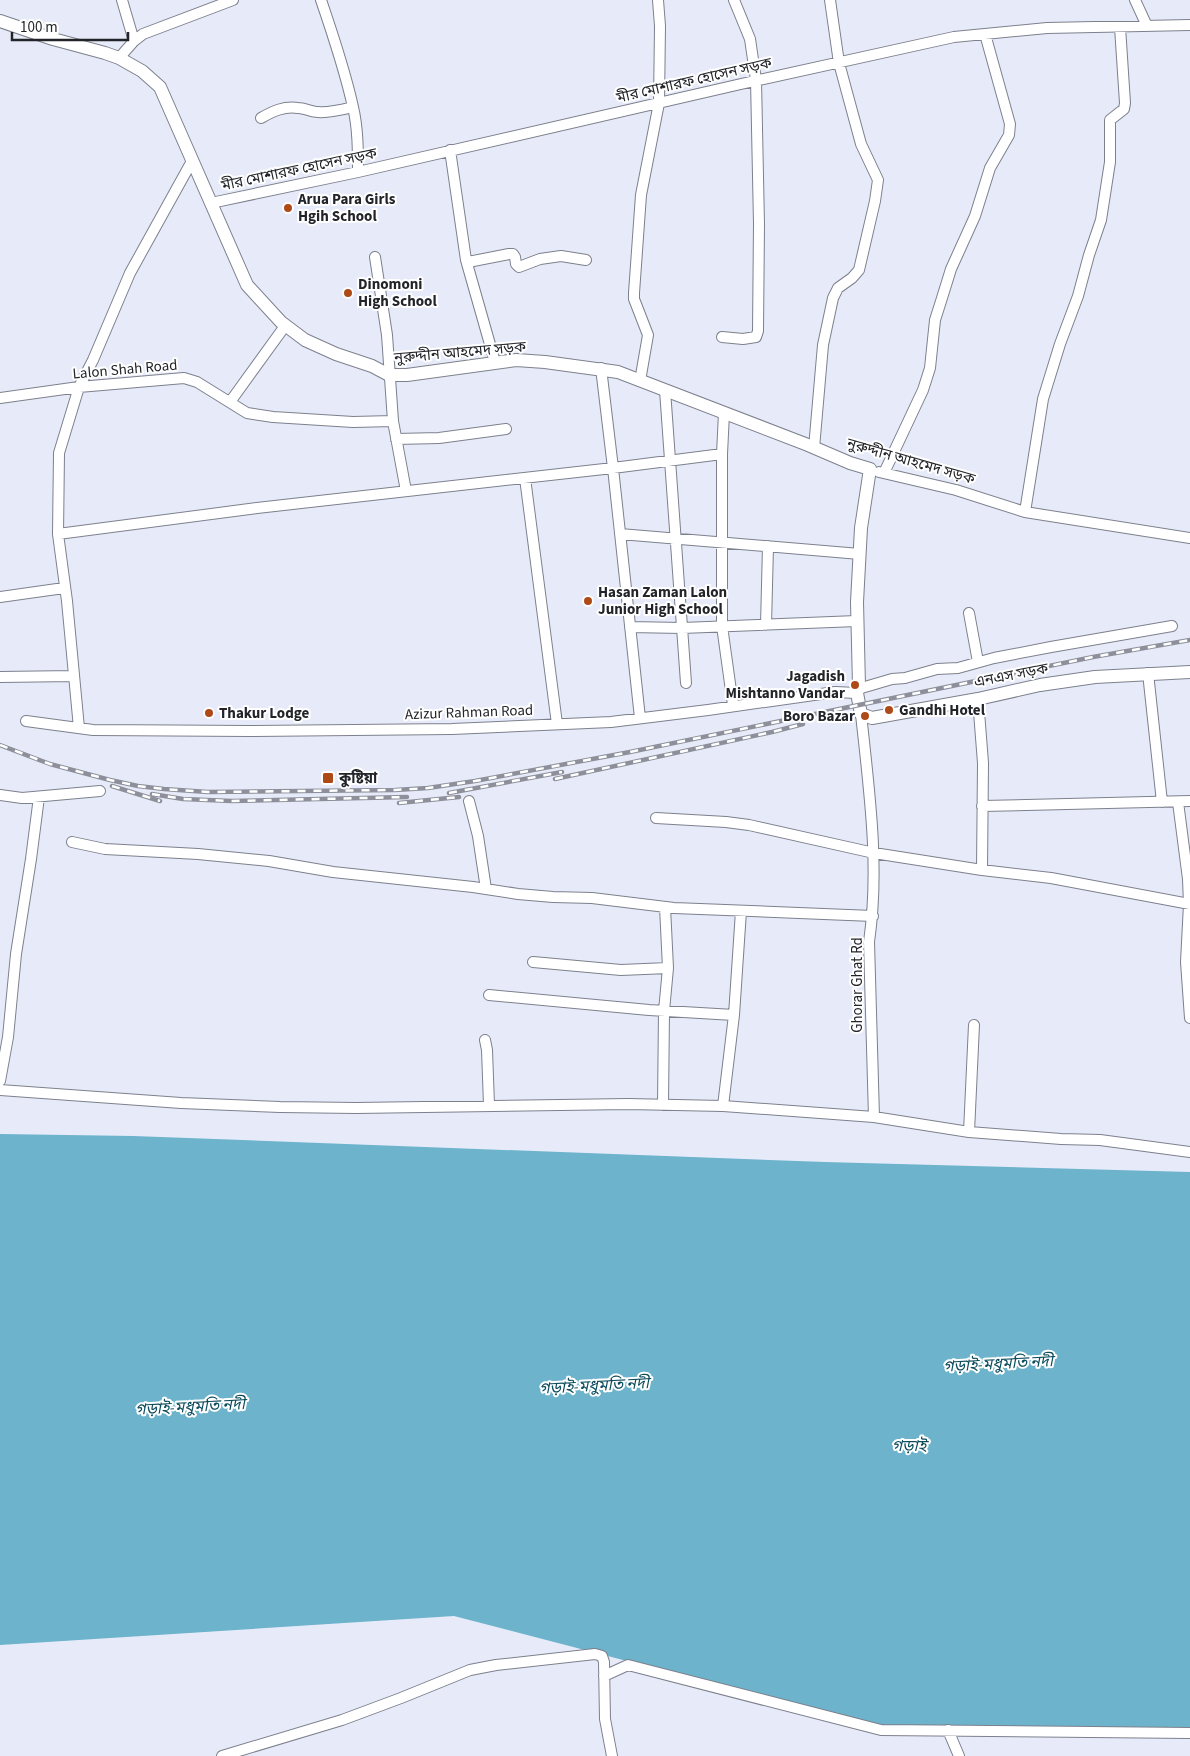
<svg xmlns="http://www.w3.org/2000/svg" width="1190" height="1756" font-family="'Source Sans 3','Noto Sans Bengali',sans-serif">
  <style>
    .water { fill: #6cb3cb }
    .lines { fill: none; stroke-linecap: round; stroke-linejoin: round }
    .minor-casing { stroke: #7d808d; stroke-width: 12 }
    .major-casing { stroke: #7d808d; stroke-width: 14 }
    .minor { stroke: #fff; stroke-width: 10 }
    .major { stroke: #fff; stroke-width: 12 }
    .rail-casing { stroke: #8d909a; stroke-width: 4.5 }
    .rail { stroke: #fff; stroke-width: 2.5; stroke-dasharray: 8; stroke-linecap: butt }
    .poi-dot { fill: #ae4a18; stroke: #fff; stroke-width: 2 }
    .labels { text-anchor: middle; stroke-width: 4; stroke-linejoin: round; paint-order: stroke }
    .street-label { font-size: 15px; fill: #232429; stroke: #fff }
    .poi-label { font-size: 15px; font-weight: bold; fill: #232429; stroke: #fff; text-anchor: start }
    .water-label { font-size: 16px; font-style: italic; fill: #0c4c5d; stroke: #fff }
  </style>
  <rect width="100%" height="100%" fill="#e7ebf9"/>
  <!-- water -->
  <path class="water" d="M0,1134L133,1136L825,1162L1190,1172V1730L880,1727L454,1616L0,1645Z"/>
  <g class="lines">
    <!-- minor casing -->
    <g class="minor-casing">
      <path id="minor" d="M122,0L134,41
        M321,0C333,35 345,71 353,107C358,128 358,151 358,172
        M1135,0L1147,26
        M119,58L134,41L143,34L233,0
        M261,118C273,111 284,106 298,108C305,108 311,112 318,112C330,113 341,110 353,107
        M450,150L466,260L495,362
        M211,203L358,172L741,84L954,37L1047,28L1190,25
        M375,257L387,335L393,421L406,491
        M468,262L509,254H513L515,257L516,264L519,267L540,259L561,256L586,260
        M722,337L743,339L756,337L758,331L759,224L756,80L750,39L734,0
        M601,368L613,468L640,718
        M640,381L648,335L634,299V293L641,195L659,103L660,26L658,0
        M665,390L686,683
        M0,398L79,387L184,378L197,382L247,413L273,417L353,422L393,421
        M230,402L285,326
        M724,413L722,454V626L733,705
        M396,439L439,438L506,429
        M814,448L823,345L833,298L838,288L852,278L859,270L875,201L878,180L861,144L839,63L830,0
        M879,472L956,490L1025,512L1190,538
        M884,473L923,390L930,368L935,320L942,298L951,269L975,216L990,168L1009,135L1010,124L985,34
        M525,478L557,724
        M1025,512L1043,399L1060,344L1078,296L1089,255L1101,220L1110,162V120L1124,109L1125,103L1120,27
        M58,534L257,508L613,468L722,454
        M620,534L860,554
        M0,597L64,588
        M969,613L978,662
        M766,625L768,546
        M630,627L682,628L857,621
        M1148,673L1162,802
        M0,677L74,676
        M858,689L892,679L905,678L937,669L958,668L994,658L1051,647L1172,626
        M978,699L983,763L982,870
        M861,714C869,790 880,866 869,942L874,1117
        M26,721L93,730L249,731L452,729L611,722L708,710L835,692L857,693
        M79,728L67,601L58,534L59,453L79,387L93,360L130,273L192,161
        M0,795L22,798L100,791
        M469,801L478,836L486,889
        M1178,802L1188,879L1189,904L1186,962L1190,1018
        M982,806L1190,801
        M656,818L726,822L749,825L874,853L982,870L1051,878L1190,904
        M72,842L105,849L198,854L269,861L333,872L473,887L518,894L553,897L592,898L674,908L873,916
        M533,962L621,970L668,968
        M489,995L649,1010L734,1015
        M485,1040L487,1050L489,1105
        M0,1081L8,1037L16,954L31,859L39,797
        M0,1090L181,1103L280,1107L356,1108L628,1104L723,1106L874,1117L969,1132L1061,1139L1100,1140L1190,1152
        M663,1105L664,1011L668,968L665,907
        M723,1106L734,1015L741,911
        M969,1132L974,1025
        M604,1676L628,1665L881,1730L1190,1733
        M948,1730L959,1756
        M222,1756L342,1720L401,1698L470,1670L496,1665L595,1654L602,1656L604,1662L605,1719L612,1756"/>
    </g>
    <!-- major casing -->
    <g class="major-casing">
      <path id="major" d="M0,21L53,39L105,53L119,58L142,71L160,87L247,285L281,322L305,340L336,354L372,366L389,375H407L516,360L545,362L618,372L808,445L850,463L870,469L861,528L857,602L859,686L857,693L861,714L872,718L978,699L1040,685L1095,677L1190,672"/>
    </g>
    <!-- minor -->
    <use href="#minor" class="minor"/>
    <!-- major -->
    <use href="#major" class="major"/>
    <!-- rail casing -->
    <g class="rail-casing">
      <path id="rail" d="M0,745L50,764L110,780L138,786L164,789L208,792L395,790L428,788L475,781L630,752L1093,657L1190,640
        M555,779L772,732L803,724
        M112,786L160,801
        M449,793L562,772
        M152,794L183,799L232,801L407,797
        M399,803L459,797"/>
    </g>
    <!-- rail -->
    <use href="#rail" class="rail"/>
  </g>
  <!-- markers -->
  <g class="poi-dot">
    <circle cx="288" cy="208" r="5"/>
    <circle cx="348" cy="293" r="5"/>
    <circle cx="588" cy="601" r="5"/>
    <circle cx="855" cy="685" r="5"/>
    <circle cx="889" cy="710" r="5"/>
    <circle cx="209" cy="713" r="5"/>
    <circle cx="865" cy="716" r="5"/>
    <rect x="322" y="772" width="12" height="12" rx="2.5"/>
  </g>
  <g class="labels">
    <!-- street labels -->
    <g class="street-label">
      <text transform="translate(694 80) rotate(-13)" y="5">মীর মোশারফ হোসেন সড়ক</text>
      <text transform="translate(299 169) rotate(-12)" y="5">মীর মোশারফ হোসেন সড়ক</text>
      <text transform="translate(460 352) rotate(-5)" y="5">নুরুদ্দীন আহমেদ সড়ক</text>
      <text transform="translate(125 369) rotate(-5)" y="5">Lalon Shah Road</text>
      <text transform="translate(911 461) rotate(16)" y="5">নুরুদ্দীন আহমেদ সড়ক</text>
      <text transform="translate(1011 675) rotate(-11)" y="5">এনএস সড়ক</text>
      <text transform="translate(469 712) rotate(-2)" y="5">Azizur Rahman Road</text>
      <text transform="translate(857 985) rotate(-90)" y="5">Ghorar Ghat Rd</text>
    </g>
    <!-- poi labels -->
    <g class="poi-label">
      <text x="298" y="204">Arua Para Girls<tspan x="298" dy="17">Hgih School</tspan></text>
      <text x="358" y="289">Dinomoni<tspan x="358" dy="17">High School</tspan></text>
      <text x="598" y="597">Hasan Zaman Lalon<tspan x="598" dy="17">Junior High School</tspan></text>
      <text x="845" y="681" text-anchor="end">Jagadish<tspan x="845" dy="17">Mishtanno Vandar</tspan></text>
      <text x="899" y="715">Gandhi Hotel</text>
      <text x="219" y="718">Thakur Lodge</text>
      <text x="855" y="721" text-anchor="end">Boro Bazar</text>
      <text x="339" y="783">কুষ্টিয়া</text>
    </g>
    <!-- water labels -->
    <g class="water-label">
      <text transform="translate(998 1363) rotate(-3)" y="6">গড়াই-মধুমতি নদী</text>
      <text transform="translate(594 1385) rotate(-3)" y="6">গড়াই-মধুমতি নদী</text>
      <text transform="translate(190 1406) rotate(-3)" y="6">গড়াই-মধুমতি নদী</text>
      <text x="909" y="1451">গড়াই</text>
    </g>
  </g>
  <!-- scale -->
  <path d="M12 32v8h116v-8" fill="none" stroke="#232429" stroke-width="2.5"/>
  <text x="20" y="32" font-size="15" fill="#232429" stroke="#ffffff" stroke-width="4" paint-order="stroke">100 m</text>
</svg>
